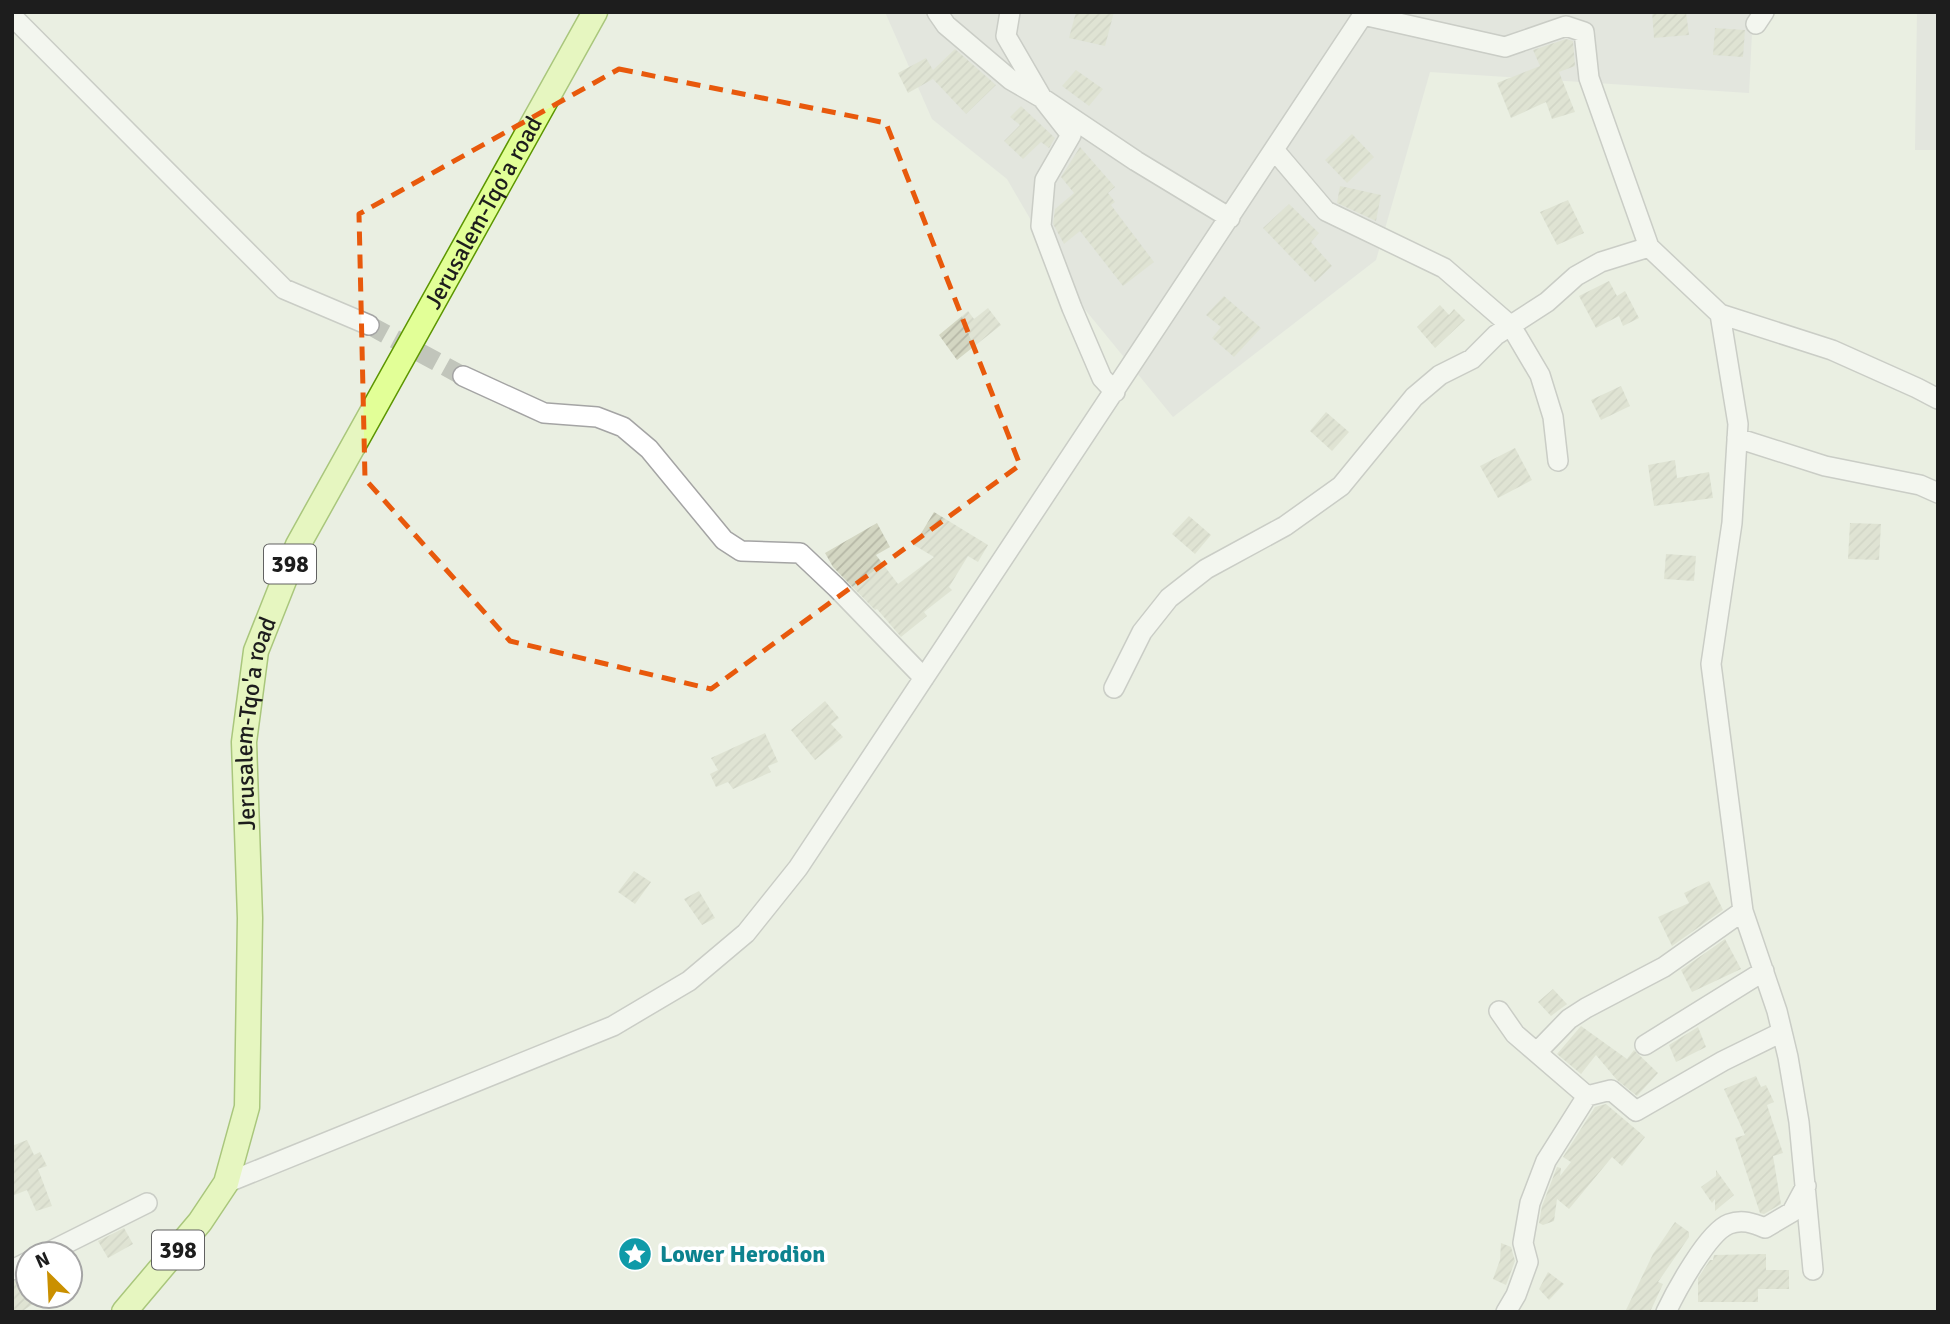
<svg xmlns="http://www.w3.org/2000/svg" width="1950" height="1324" font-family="Signika,sans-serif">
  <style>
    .residential { fill: #dbdbda }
    .building { fill: url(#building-hatch) }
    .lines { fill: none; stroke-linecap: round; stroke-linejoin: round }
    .minor-tunnel { stroke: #c1c5bb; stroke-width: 19; stroke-dasharray: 19 10; stroke-linecap: butt }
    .minor-casing { stroke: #a4a4a4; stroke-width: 22 }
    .major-casing { stroke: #5c9600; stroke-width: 27 }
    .minor { stroke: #fff; stroke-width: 19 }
    .major { stroke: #e2ff97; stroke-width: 24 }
    .marked { fill: none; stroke: #e8590c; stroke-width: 5; stroke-dasharray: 14 9; stroke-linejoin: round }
    .labels { text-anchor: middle; stroke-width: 7; stroke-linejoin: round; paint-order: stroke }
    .shield { fill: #fff; stroke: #616161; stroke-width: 2 }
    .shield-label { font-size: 23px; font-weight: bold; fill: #1d1d1d }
    .street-label { font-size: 24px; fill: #1d1d1d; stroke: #fff }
    .culture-label { font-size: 24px; font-weight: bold; fill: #0d838f; stroke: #fff; text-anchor: start }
  </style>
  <defs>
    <pattern id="building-hatch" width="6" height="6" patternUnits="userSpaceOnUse" patternTransform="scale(1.75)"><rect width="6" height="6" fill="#d3d6c2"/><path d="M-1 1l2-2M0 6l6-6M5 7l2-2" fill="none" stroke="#b5b7a6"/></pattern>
  </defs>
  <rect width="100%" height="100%" fill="#eaefe2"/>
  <!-- residential -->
  <path class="residential" d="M885,12H1753L1749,93L1430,72L1376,260L1173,417L1078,301L1007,179L932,119Z
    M1917,12H1938V150H1915Z"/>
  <!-- building -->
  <path class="building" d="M1076,12H1114L1105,46L1069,38Z
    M1652,12H1686L1689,35L1654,38Z
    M1715,28L1745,30L1743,57L1713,55Z
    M1566,39L1573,41L1575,66L1559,72L1575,112L1552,119L1546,102L1511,118L1497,83L1540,66L1533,50Z
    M955,49L996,85L966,114L933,79L908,93L898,73L926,58L933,70Z
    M1076,70L1103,89L1089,106L1062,86Z
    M1021,106L1055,138L1049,148L1041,142L1023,159L1004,141L1020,125L1010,117Z
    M1352,134L1374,157L1347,183L1325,160Z
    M1080,147L1115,187L1108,193L1115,202L1111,205L1154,262L1123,286L1080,231L1064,244L1053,224L1055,209L1074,193L1061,177Z
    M1340,186L1381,195L1376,221L1337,203Z
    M1568,200L1584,233L1557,245L1540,212Z
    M1289,204L1319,233L1311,242L1332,266L1315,282L1263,228Z
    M1609,281L1617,296L1625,291L1639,318L1623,326L1619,316L1596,328L1579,296Z
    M1224,296L1261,328L1234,357L1212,338L1221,327L1206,315Z
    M1440,305L1449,315L1454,309L1465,320L1435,348L1417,327Z
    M988,308L1001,325L957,360L939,335L968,311L974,319Z
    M1621,386L1630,406L1601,420L1591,400Z
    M1326,412L1349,432L1332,451L1310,431Z
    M1515,448L1532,480L1498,498L1480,466Z
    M1675,460L1677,478L1709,472L1713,498L1654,506L1648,465Z
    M934,512L988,545L978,562L968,556L949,587L952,590L924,612L927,616L901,637L877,609L875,610L833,567L825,553L877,523L890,547L876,555L898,584L934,557L914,545Z
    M1189,516L1211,535L1195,554L1172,534Z
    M1850,523L1881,524L1879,560L1848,559Z
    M1666,554L1696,556L1694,581L1664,579Z
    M825,701L839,718L831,724L843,737L815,760L791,730Z
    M765,733L778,762L768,766L771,772L733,789L728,782L716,787L710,774L718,770L711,758Z
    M634,871L651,882L635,904L618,892Z
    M1709,881L1723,910L1672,946L1658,917L1689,903L1684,893Z
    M699,891L715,918L702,925L684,899Z
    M1725,939L1741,969L1692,992L1681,970Z
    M1553,989L1567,1004L1551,1016L1538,1002Z
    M1581,1026L1627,1059L1634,1050L1658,1073L1637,1096L1617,1080L1596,1055L1581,1074L1557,1054Z
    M1698,1027L1706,1047L1676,1062L1669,1045Z
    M1756,1076L1761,1087L1766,1085L1774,1102L1767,1105L1783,1153L1773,1156L1781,1204L1764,1214L1760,1213L1735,1138L1745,1135L1724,1089Z
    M1606,1104L1645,1137L1622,1166L1612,1157L1569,1209L1557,1199L1554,1221L1543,1225L1539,1223L1542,1206L1557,1167L1561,1168L1560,1176L1571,1162L1563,1157L1595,1107Z
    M27,1140L34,1155L40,1152L47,1166L38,1169L52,1206L36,1211L27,1190L12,1196V1146Z
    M1716,1170L1734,1195L1715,1211V1199L1712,1203L1701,1187L1716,1176Z
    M1675,1222L1689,1232V1237L1658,1282L1663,1284L1650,1312H1625L1653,1254Z
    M124,1228L133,1244L108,1258L98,1241Z
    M1501,1243L1511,1247L1515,1261L1506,1285L1493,1279L1500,1260Z
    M1766,1254V1270H1789V1289H1758V1302H1698V1278L1710,1260H1713L1714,1255Z
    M1548,1272L1564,1284L1549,1300L1539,1289Z
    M28,1276V1296H45L21,1312H12V1282Z"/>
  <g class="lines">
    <!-- minor-tunnel -->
    <path class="minor-tunnel" d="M369,325L463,376"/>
    <!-- minor casing -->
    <g class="minor-casing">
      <path id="minor" d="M937,12L946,25L1011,80L1042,98L1071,135L1045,180L1041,226L1072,308L1102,378L1115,392
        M1010,12L1006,36L1042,98L1136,161L1230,218
        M1363,15L1505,47L1566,26L1584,32L1589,78L1649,247L1720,314L1832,350L1917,388L1938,399
        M12,16L284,289L369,325
        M1756,24L1764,12
        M1275,151L1326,211L1444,268L1511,326L1540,375L1553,417L1558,461
        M1720,314L1738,424L1732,523L1711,664L1743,911L1777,1011L1788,1057L1799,1122L1813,1270
        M463,376L544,413L597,417L623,427L649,449L724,540L741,551L800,553L837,588L924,678
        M1737,438L1825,466L1920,485L1938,493
        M1114,688L1142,632L1169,598L1206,569L1285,526L1341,486L1414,397L1440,375L1472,359L1496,335L1547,302L1576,276L1601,262L1649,247
        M1499,1011L1515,1034L1587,1096
        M1645,1045L1764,971
        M1537,1052L1569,1019L1586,1008L1664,967L1743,911
        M226,1183L613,1026L689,981L746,933L798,868L1365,12
        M45,1254L147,1203
        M12,1270L28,1262
        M1506,1312L1516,1295L1528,1262L1523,1243L1530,1203L1546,1161L1587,1096L1611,1090L1636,1111L1723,1061L1782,1032
        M1666,1312C1676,1291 1708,1232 1729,1224C1742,1219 1753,1223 1765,1228L1792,1212L1806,1186"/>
    </g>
    <!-- major casing -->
    <g class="major-casing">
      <g id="major">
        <path id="s1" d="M124,1312L200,1222L226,1183L247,1107L250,918L244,742L256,651L298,545L595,12"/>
      </g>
    </g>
    <!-- minor -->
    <use href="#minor" class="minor"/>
    <!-- major -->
    <use href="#major" class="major"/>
  </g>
  <!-- marked area -->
  <path d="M0 0H1950V1324H0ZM619,69L886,123L1020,465L711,689L510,641L365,479L359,214Z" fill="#eaefe2" fill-opacity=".55" fill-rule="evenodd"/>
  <path class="marked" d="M619,69L886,123L1020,465L711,689L510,641L365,479L359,214Z"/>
  <!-- icons -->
  <defs>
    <g id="sight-disc" transform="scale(1.75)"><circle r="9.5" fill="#0f9aa8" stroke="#fff"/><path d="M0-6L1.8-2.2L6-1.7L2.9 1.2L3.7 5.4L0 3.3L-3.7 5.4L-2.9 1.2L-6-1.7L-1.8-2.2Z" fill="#fff"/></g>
  </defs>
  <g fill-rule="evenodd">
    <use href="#sight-disc" x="635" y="1254"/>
  </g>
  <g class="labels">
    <!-- shield labels -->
    <g class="shield">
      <rect x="264" y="544.5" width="52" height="39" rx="5"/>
      <rect x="152" y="1230.5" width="52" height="39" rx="5"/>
    </g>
    <g class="shield-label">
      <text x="290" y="572">398</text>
      <text x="178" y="1258">398</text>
    </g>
    <!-- street labels -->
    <g class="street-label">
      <text dy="8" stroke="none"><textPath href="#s1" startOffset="1195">Jerusalem-Tqo'a road</textPath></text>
      <text dy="8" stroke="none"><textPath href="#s1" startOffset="628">Jerusalem-Tqo'a road</textPath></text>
    </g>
    <!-- culture labels -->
    <g class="culture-label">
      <text x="660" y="1262">Lower Herodion</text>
    </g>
  </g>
  <!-- border -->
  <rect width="1950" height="1324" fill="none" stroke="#1d1d1d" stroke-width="28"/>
  <!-- north arrow -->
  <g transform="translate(49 1275) rotate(336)"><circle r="33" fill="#ffffff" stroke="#a5a5a5" stroke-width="2"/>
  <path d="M0-5L12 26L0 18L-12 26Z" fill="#ca9000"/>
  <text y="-10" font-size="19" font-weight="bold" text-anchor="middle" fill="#1d1d1d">N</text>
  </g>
</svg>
